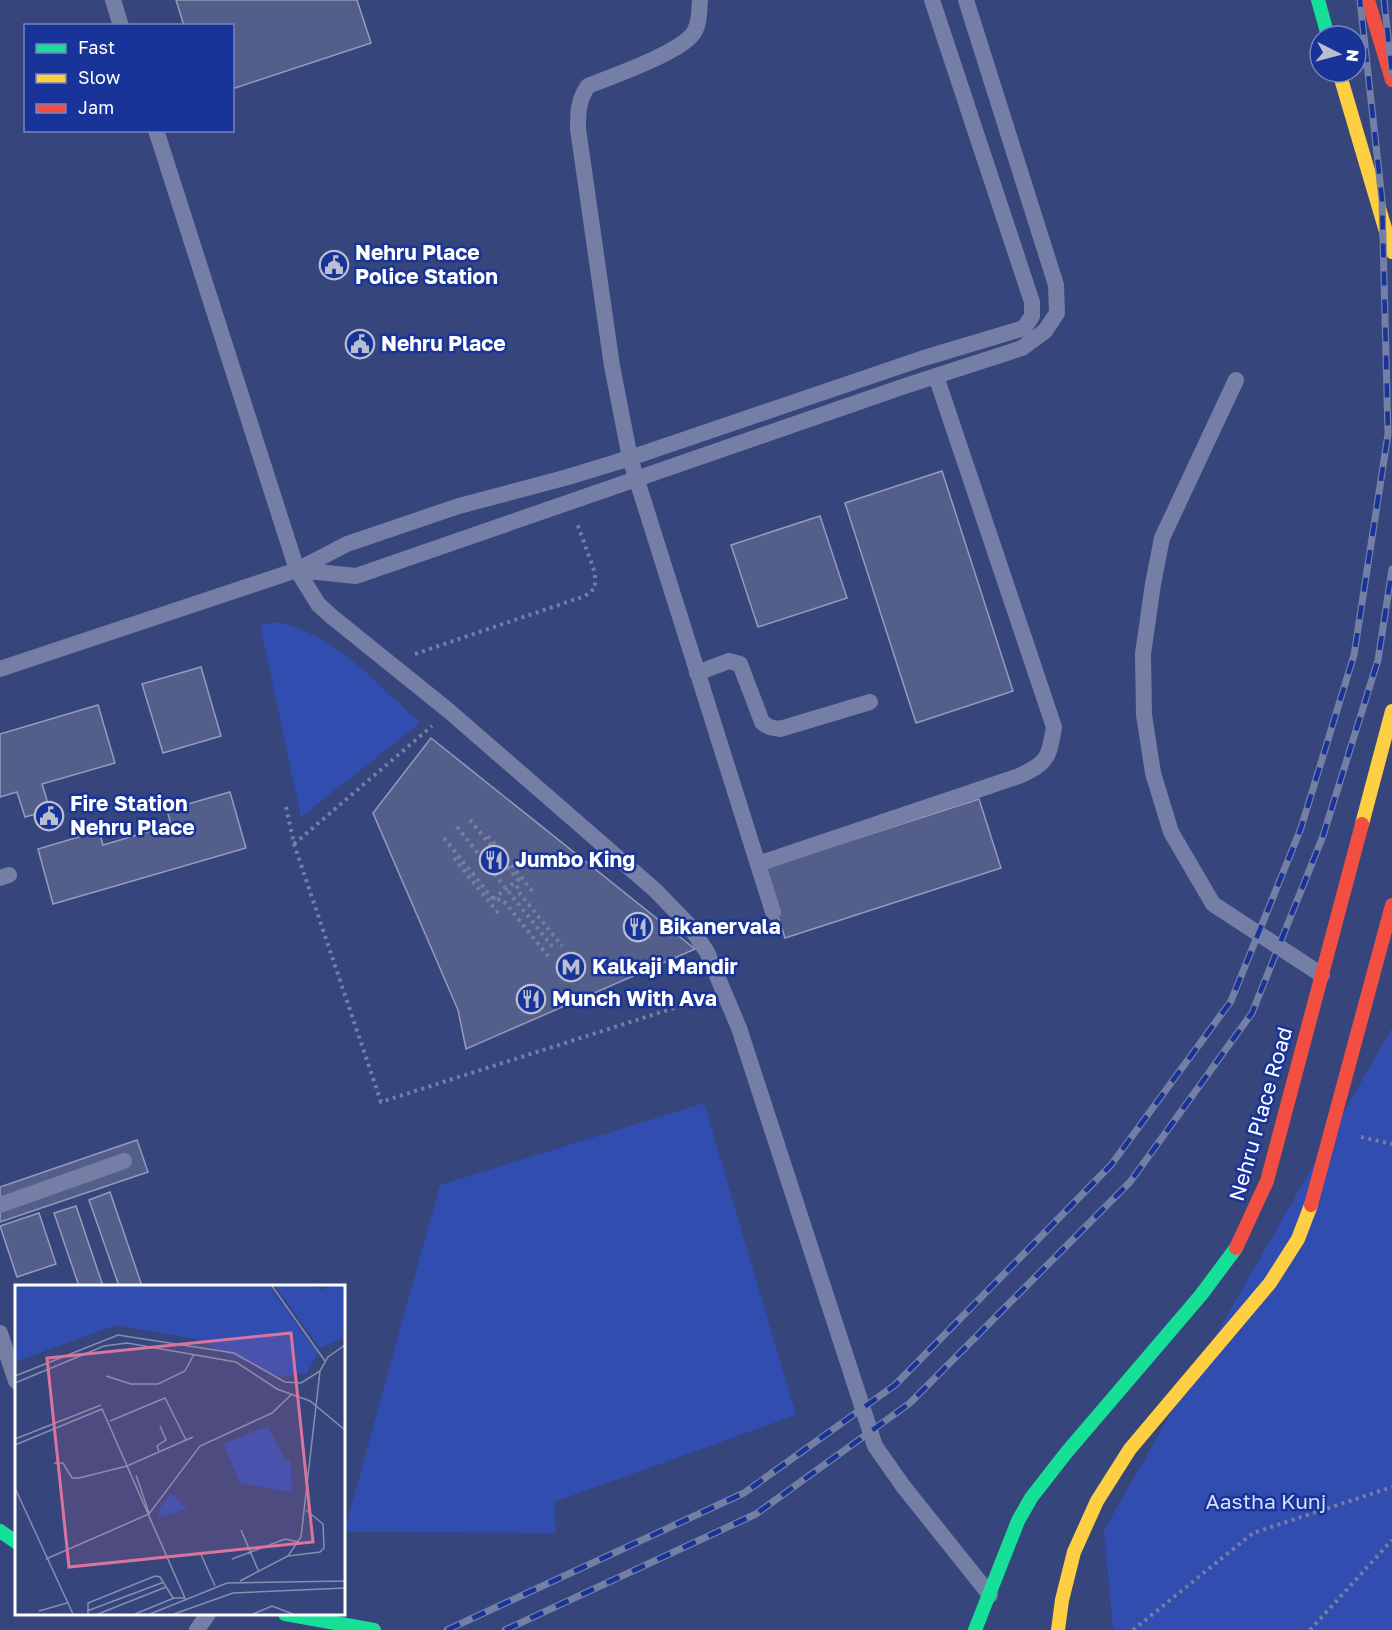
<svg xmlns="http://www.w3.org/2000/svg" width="1392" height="1630" font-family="'Golos Text',sans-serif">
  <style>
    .green { fill: #314daf }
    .building { fill: #535f8a; stroke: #949cbb; stroke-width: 1.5 }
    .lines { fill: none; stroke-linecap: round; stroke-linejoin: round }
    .path { stroke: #757fa6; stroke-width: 4; stroke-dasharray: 3 4.5; stroke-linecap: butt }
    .lane { stroke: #757fa6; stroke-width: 16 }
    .fast { stroke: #16e098; stroke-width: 14 }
    .slow { stroke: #ffcf43; stroke-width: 14 }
    .jam { stroke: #f24e42; stroke-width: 14 }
    .rail-casing { stroke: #747fa5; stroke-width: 7 }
    .rail { stroke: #193498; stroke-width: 4.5; stroke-dasharray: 14; stroke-linecap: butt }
    .labels { text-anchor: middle; stroke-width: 5; stroke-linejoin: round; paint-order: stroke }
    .poi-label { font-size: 21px; font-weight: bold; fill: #fff; stroke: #193498; text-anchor: start }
    .street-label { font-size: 21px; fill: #fff; stroke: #193498 }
    .park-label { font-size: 21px; fill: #d4ddfc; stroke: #193498 }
    .inset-road { fill: none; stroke: #868fb0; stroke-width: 1.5 }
    .view { fill: #da749d; fill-opacity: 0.15; stroke: #da749d; stroke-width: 3 }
    .inset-edge { fill: none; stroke: #fff; stroke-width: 3 }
  </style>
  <rect width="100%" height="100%" fill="#36457b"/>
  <!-- green -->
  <path class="green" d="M278,622C335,634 378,685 420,723L301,817L260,625Z
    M1392,1028V1630H1113L1104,1530Z
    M704,1103L796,1415L554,1502L556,1533L344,1532L440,1185Z"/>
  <!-- building -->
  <path class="building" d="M176,0H357L371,43L232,89V26H184Z
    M942,471L1013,691L916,723L845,503Z
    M820,516L847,598L758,627L731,545Z
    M201,667L221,736L163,753L142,684Z
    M98,705L115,763L42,784L50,810L25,817L17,792L0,797V734Z
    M431,738L695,949L466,1049L458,1010L373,813Z
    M230,792L246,848L53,904L38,849L99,831L103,845L171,825L167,810Z
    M979,799L1001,868L785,938L762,869Z
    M137,1140L148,1172L0,1222V1187Z
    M110,1192L142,1286H119L89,1200Z
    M76,1206L103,1286H79L54,1213Z
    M39,1213L56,1264L17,1277L0,1226Z"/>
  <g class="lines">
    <!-- path -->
    <path class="path" d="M415,654L585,596L595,588V573L577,523
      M286,807L294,844L381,1102L702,999
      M470,820L518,880L517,890L562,946
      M457,827L555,950
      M488,836L533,892
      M444,838L493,899L503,900L548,956
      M294,844L432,726
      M454,858L499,914
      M493,899L518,880
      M1361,1137L1392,1144
      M1133,1630L1253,1533L1392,1487
      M1310,1630L1392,1540"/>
    <!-- lane -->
    <path class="lane" d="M113,0L121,26
      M700,0C699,11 700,26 692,35C676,54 613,76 588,86C578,100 578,113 578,129L612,366L630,458L773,912
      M156,130L297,570L318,604L331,616L449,711L655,890L688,924L707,952L739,1028L875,1446L903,1486L990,1595
      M1236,380L1162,538L1153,584L1143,654L1144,715L1153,773L1171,832L1213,904L1322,975
      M298,570L356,576L905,386L1022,348L1045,331L1057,313L1056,285L966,0
      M0,669L297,570L347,544L459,506L568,477L630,458L924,358L1024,328L1032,316V302L932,0
      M697,673L729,661L740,664L762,722C767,727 772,728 780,729L870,702
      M758,864L1019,776C1048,763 1049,757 1054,727L936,376
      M0,878L9,875
      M0,1205L124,1161
      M0,1333L16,1381
      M197,1630L208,1614"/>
    <!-- fast -->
    <path class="fast" d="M1318,0L1328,36
      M0,1531L16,1542
      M285,1614L374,1630
      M975,1630L1018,1521L1031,1498L1066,1453L1201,1295L1236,1248"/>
    <!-- slow -->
    <path class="slow" d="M1339,72L1392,252
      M1362,824L1392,711
      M1058,1630L1062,1600L1074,1552L1097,1501L1130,1449L1270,1283L1298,1239L1311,1205"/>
    <!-- jam -->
    <path class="jam" d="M1368,0L1392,80
      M1311,1205L1392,905
      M1236,1248L1267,1181L1362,824"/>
    <!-- rail casing -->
    <g class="rail-casing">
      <path id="rail" d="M1384,0L1392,73
        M447,1630L744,1493L895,1385L1111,1165L1231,1001L1301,828L1354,655L1388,434L1382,200L1360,0
        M505,1630L756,1514L910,1403L1130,1182L1252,1013L1323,836L1378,660L1392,569"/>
    </g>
    <!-- rail -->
    <use href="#rail" class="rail"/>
  </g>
  <!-- icons -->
  <defs>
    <g id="civic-ring" transform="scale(1.5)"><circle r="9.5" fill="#193498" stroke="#b9bed1" stroke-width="1.5"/><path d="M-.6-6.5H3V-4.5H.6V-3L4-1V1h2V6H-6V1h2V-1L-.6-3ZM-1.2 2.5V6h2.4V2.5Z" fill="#b9bed1"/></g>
    <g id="restaurant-ring" transform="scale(1.5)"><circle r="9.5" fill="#193498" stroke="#b9bed1" stroke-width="1.5"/><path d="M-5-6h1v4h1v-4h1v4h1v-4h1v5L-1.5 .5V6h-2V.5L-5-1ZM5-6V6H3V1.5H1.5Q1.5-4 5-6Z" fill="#b9bed1"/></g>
    <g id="metro-ring" transform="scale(1.5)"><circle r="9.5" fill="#193498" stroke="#b9bed1" stroke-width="1.5"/><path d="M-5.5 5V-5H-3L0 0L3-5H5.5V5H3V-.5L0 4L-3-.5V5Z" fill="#b9bed1"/></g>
  </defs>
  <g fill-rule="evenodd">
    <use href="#civic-ring" x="334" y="265"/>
    <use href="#civic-ring" x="360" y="344"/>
    <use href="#civic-ring" x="49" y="816"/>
    <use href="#restaurant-ring" x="494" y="860"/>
    <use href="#restaurant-ring" x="638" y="927"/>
    <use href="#metro-ring" x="571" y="967"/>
    <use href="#restaurant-ring" x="531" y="999"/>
  </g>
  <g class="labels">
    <!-- poi labels -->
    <g class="poi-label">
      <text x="355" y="260">Nehru Place<tspan x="355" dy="24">Police Station</tspan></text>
      <text x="381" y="351">Nehru Place</text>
      <text x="70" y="811">Fire Station<tspan x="70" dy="24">Nehru Place</tspan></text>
      <text x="515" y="867">Jumbo King</text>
      <text x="659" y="934">Bikanervala</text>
      <text x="592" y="974">Kalkaji Mandir</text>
      <text x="552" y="1006">Munch With Ava</text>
    </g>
    <!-- street labels -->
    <g class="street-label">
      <text transform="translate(1261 1114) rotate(-74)" y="7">Nehru Place Road</text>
    </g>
    <!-- park labels -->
    <g class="park-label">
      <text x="1266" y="1509">Aastha Kunj</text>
    </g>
  </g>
  <!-- overview -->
  <g transform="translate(15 1285)">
    <rect width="330" height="330" fill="#36457b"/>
    <path d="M0,1H254L303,68L292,88L266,92L179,54L101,40L0,77ZM260,1H299L308,5L311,1H330V52L305,63ZM253,141L270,175H275L278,207L225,198L208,159ZM156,208L172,224L143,233L144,224Z" fill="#314daf"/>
    <path class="inset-road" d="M257,1L310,76M0,91L103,50L219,68L270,97L286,98L305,86M91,91L116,99H143L170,86L179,69M0,98L89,61L112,58L221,77L262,104L295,116L330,145M95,136L150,113L171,155M0,154L86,120M0,160L87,124L170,313H159L120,329M144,167L142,161L151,155L145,141M39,178H48L57,193H64L112,181L178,152M121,190L134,228M0,203L58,329M226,245L244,287M185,267L200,301M273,271L305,267L309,263L308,239L291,225M31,274L134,229L185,161L257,128L277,109M217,274L270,254L284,257M225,296L273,271L286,252L305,86L313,72L330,60M24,326L52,318M72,326L149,297M73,329V318L140,291L145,292L158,313M83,329L151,302M135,329L212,298L330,296M159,329L218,308L330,303M238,329L257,321L278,329"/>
    <path class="view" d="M276,48L298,257L54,282L32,73Z"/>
    <rect width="330" height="330" class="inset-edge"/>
  </g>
  <!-- legend -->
  <rect x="24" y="24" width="210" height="108" fill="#193498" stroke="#7585c1" stroke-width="1.5"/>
  <rect x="36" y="44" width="30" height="9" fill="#16e098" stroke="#7585c1" stroke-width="1.5"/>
  <text x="78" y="54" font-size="18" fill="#ffffff">Fast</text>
  <rect x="36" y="74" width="30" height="9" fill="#ffcf43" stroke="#7585c1" stroke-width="1.5"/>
  <text x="78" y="84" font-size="18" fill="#ffffff">Slow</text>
  <rect x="36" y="104" width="30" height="9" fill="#f24e42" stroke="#7585c1" stroke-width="1.5"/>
  <text x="78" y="114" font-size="18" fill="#ffffff">Jam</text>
  <!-- north arrow -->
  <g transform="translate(1338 54) rotate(96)"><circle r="28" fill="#193498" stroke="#7585c1" stroke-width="1.5"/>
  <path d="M0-4.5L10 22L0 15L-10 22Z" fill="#b9bed1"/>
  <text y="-9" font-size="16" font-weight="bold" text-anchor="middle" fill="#ffffff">N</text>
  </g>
</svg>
